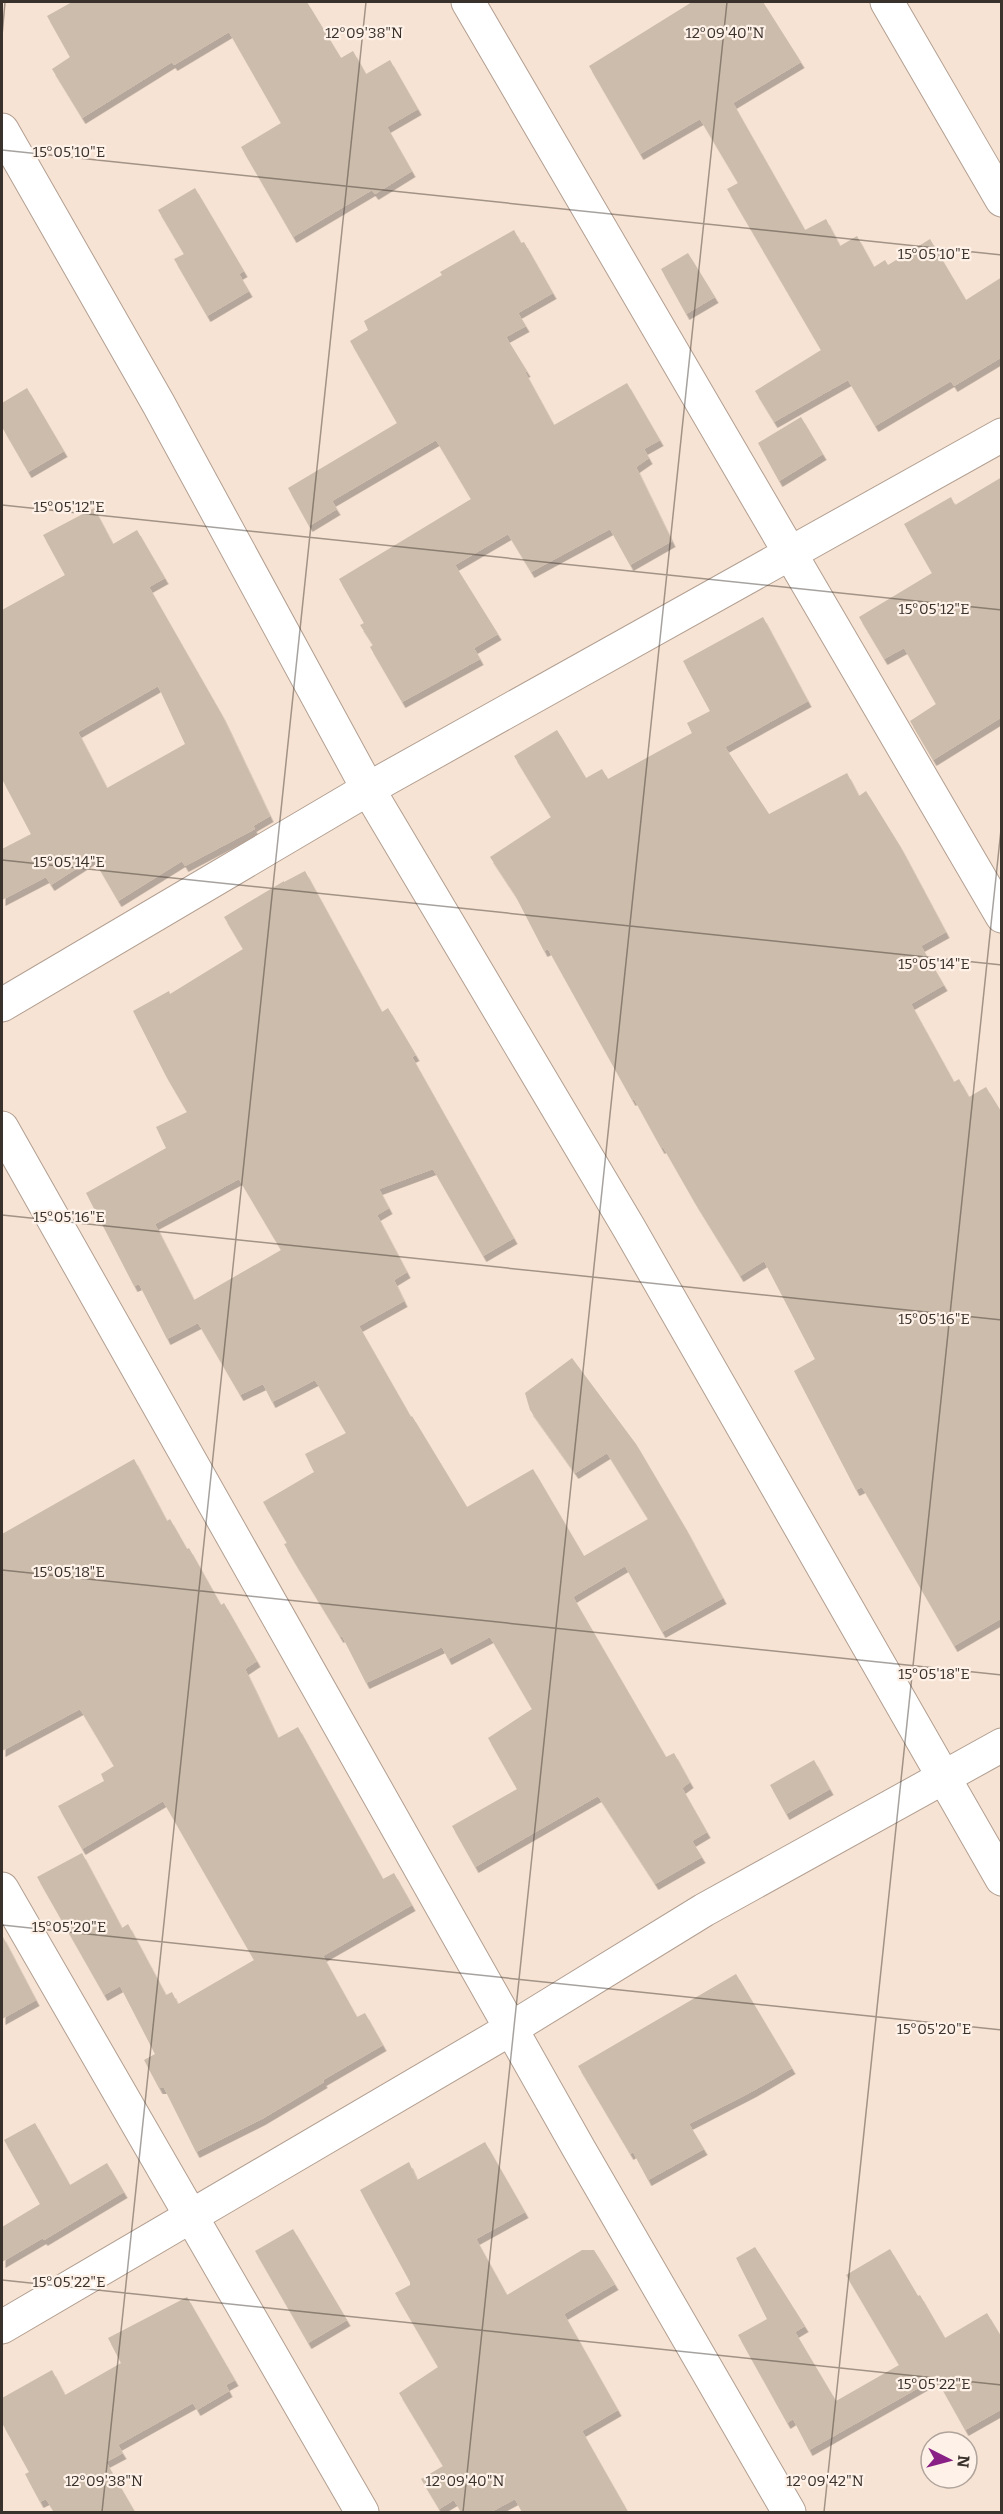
<svg xmlns="http://www.w3.org/2000/svg" width="1003" height="2514" font-family="Bitter,serif">
  <style>
    .building { fill: #ccbcab; fill-rule: evenodd; filter: url(#shadow) }
    .lines { fill: none; stroke-linecap: round; stroke-linejoin: round }
    .minor-casing { stroke: #b29f91; stroke-width: 35 }
    .minor { stroke: #fff; stroke-width: 33 }
    .ticks { fill: none; stroke: #39312b; stroke-width: 1.5; stroke-opacity: 0.45 }
    .ticks-label { font-size: 15px; text-anchor: middle; fill: #39312b; stroke: #fef1e8; stroke-width: 4.5; stroke-linejoin: round; paint-order: stroke }
  </style>
  <defs>
    <filter id="shadow"><feDropShadow dx="3.5" dy="6" stdDeviation="0" flood-color="#0004"/></filter>
  </defs>
  <rect width="100%" height="100%" fill="#f7e3d3"/>
  <!-- building -->
  <path class="building" d="M72,2H307L341,58L353,51L366,74L390,60L418,109L387,127L412,171L375,194L372,190L293,237L241,147L281,123L229,32L174,65L172,62L82,118L52,69L70,57L47,16Z
    M692,2H763L801,62L733,103L805,230L826,219L840,246L857,236L874,267L885,260L888,265L930,239L966,300L1002,277V357L954,386L951,381L875,426L848,380L774,422L755,391L821,350L727,189L738,183L700,119L640,154L589,66Z
    M195,188L244,271L239,274L249,291L207,316L174,259L184,254L158,210Z
    M514,230L521,243L524,242L553,293L518,313L526,326L506,337L527,371L525,372L554,425L627,383L660,440L644,449L649,458L636,467L672,541L630,565L610,529L531,572L508,534L455,565L498,634L474,648L480,659L402,702L370,647L373,645L360,625L364,623L339,579L471,499L436,440L332,501L337,509L309,526L288,488L397,423L350,341L368,330L364,321L442,275L440,272Z
    M688,253L715,297L686,314L661,269Z
    M27,388L64,451L28,472L2,427V403Z
    M801,417L823,454L779,481L758,443Z
    M1002,477V717L933,760L910,721L936,704L904,648L884,659L859,617L932,573L904,524L951,497L955,505Z
    M94,508L113,544L137,530L165,578L149,587L222,715L270,816L253,826L255,829L185,866L182,861L118,901L93,858L51,885L46,877L2,900V849L31,834L2,779V610L65,575L43,535ZM158,686L185,744L107,788L78,732Z
    M763,617L808,701L725,747L769,814L847,773L859,796L866,791L900,846L946,932L921,946L944,985L911,1004L954,1082L959,1079L969,1097L986,1087L1002,1113V1618L954,1646L862,1487L856,1490L794,1371L815,1359L764,1261L740,1276L695,1203L663,1147L661,1148L634,1099L632,1100L548,949L544,951L515,895L490,857L551,817L514,756L557,730L586,778L602,769L608,779L692,733L687,723L710,711L683,661Z
    M305,871L382,1012L388,1008L416,1055L412,1057L514,1238L483,1256L433,1169L379,1189L389,1208L377,1215L407,1272L394,1280L404,1301L359,1326L411,1417L412,1416L467,1507L533,1469L584,1556L648,1519L607,1453L575,1473L530,1410L525,1393L572,1358L636,1444L686,1529L723,1598L662,1632L625,1566L573,1597L666,1757L674,1753L690,1782L682,1788L707,1832L692,1841L702,1857L655,1884L598,1796L475,1867L452,1826L517,1789L488,1738L532,1709L490,1637L448,1659L442,1647L366,1683L342,1636L340,1637L295,1563L284,1544L287,1543L263,1502L314,1472L305,1454L346,1433L315,1380L272,1402L263,1384L240,1395L198,1323L167,1339L139,1284L134,1286L86,1193L166,1148L156,1127L187,1112L166,1076L133,1011L169,991L170,994L243,949L224,917L284,881V882ZM239,1179L281,1250L194,1300L155,1224Z
    M134,1459L167,1521L170,1519L187,1549L189,1548L221,1605L224,1603L257,1661L245,1669L278,1738L298,1727L383,1879L394,1873L412,1905L323,1956L357,2017L365,2013L383,2045L323,2080L324,2082L262,2119L196,2152L164,2088H159L144,2060L155,2054L120,1986L104,1995L37,1877L82,1853L122,1928L128,1924L166,1995L172,1992L178,2004L254,1960L163,1801L82,1849L58,1806L104,1781L101,1774L114,1766L80,1709L2,1751V1534Z
    M814,1760L830,1789L786,1814L770,1785Z
    M2,1935L36,2000L2,2019Z
    M736,1974L792,2068L753,2091L689,2124L704,2149L648,2180L633,2152L630,2154L578,2066Z
    M35,2123L70,2185L107,2163L124,2192L44,2240L43,2238L2,2262V2227L40,2204L4,2140Z
    M485,2142L525,2212L476,2239L507,2295L582,2250H594L615,2284L564,2314L618,2410L582,2431L628,2512H522L515,2499L491,2512H461L454,2500L439,2509L421,2479L443,2466L399,2393L438,2367L395,2293L410,2285V2282L360,2190L409,2162L417,2180Z
    M293,2229L347,2320L308,2343L255,2251Z
    M755,2247L805,2326L795,2332L836,2401L899,2365L846,2275L890,2249L918,2296L920,2295L945,2338L987,2313L1002,2338V2409L965,2430L936,2378L809,2450L793,2419L787,2423L738,2335L767,2319L736,2258Z
    M187,2297L235,2380L226,2385L229,2391L197,2410L193,2403L118,2445L123,2453L106,2462L135,2512H54L46,2499L40,2502L25,2474L29,2472L2,2423V2398L52,2370L65,2395L121,2363L108,2338Z"/>
  <g class="lines">
    <!-- minor casing -->
    <g class="minor-casing">
      <path id="minor" d="M468,2L1002,916
        M887,2L1002,200
        M2,130L158,403L368,789L629,1228L1002,1879
        M2,1005L368,789L1002,435
        M2,1128L579,2149L789,2512
        M2,1889L362,2512
        M2,2327L512,2028L704,1910L1002,1745"/>
    </g>
    <!-- minor -->
    <use href="#minor" class="minor"/>
  </g>
  <!-- ticks -->
  <path class="ticks" d="M2,36L5,2M2,150L1002,255M2,505L1002,610M2,860L1002,965M2,1215L1002,1320M2,1570L1002,1675M2,1925L1002,2030M2,2280L1002,2385M102,2512L366,2M463,2512L727,2M824,2512L1002,820"/>
  <g class="ticks-label">
    <text x="364" y="38">12°09'38"N</text>
    <text x="725" y="38">12°09'40"N</text>
    <text x="69" y="157">15°05'10"E</text>
    <text x="934" y="259">15°05'10"E</text>
    <text x="69" y="512">15°05'12"E</text>
    <text x="934" y="614">15°05'12"E</text>
    <text x="69" y="867">15°05'14"E</text>
    <text x="934" y="969">15°05'14"E</text>
    <text x="69" y="1222">15°05'16"E</text>
    <text x="934" y="1324">15°05'16"E</text>
    <text x="69" y="1577">15°05'18"E</text>
    <text x="934" y="1679">15°05'18"E</text>
    <text x="69" y="1932">15°05'20"E</text>
    <text x="934" y="2034">15°05'20"E</text>
    <text x="69" y="2287">15°05'22"E</text>
    <text x="934" y="2389">15°05'22"E</text>
    <text x="104" y="2486">12°09'38"N</text>
    <text x="465" y="2486">12°09'40"N</text>
    <text x="825" y="2486">12°09'42"N</text>
  </g>
  <!-- border -->
  <rect width="1003" height="2514" fill="none" stroke="#39312b" stroke-width="6"/>
  <!-- north arrow -->
  <g transform="translate(949 2460) rotate(96)"><circle r="28" fill="#fef1e8" stroke="#afa49c" stroke-width="1.5"/>
  <path d="M0-4.5L10 22L0 15L-10 22Z" fill="#882086"/>
  <text y="-9" font-size="16" font-weight="bold" text-anchor="middle" fill="#39312b">N</text>
  </g>
</svg>
